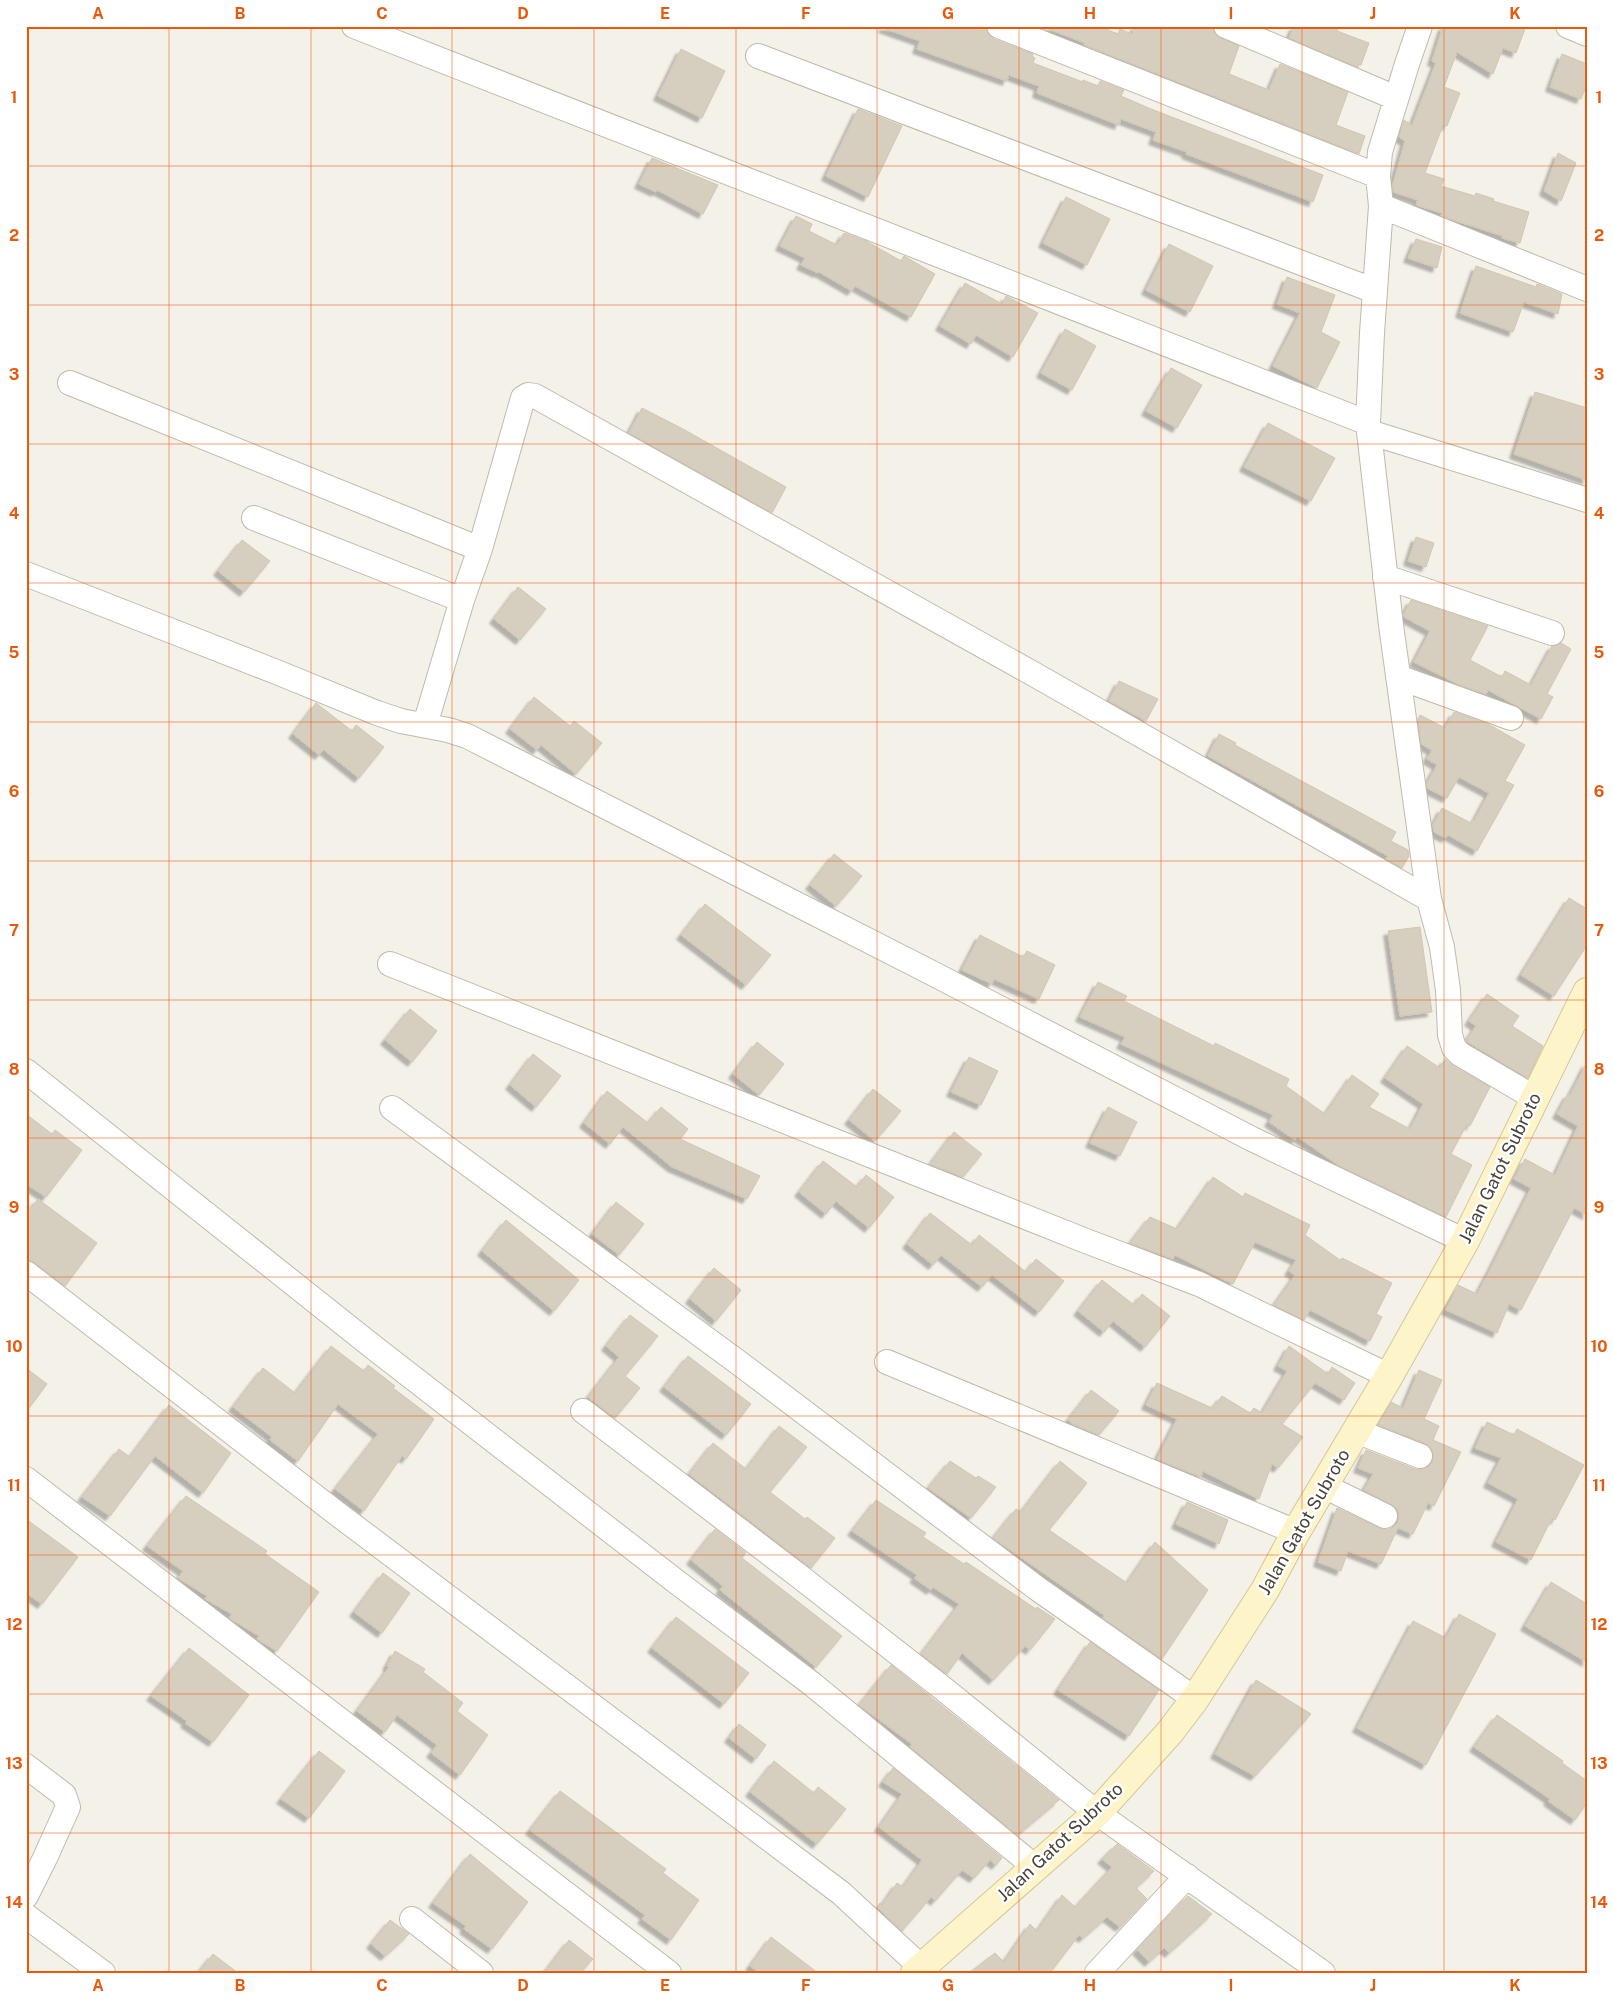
<svg xmlns="http://www.w3.org/2000/svg" width="1613" height="1999" font-family="'Public Sans',sans-serif">
  <style>
    .building { fill: #d6cebe; stroke: #d1c6b1; filter: url(#shadow) }
    .lines { fill: none; stroke-linecap: round; stroke-linejoin: round }
    .street-casing { stroke: #c0baab; stroke-width: 26 }
    .secondary-casing { stroke: #d4c799; stroke-width: 30 }
    .street { stroke: #fff; stroke-width: 24 }
    .secondary { stroke: #fef4c9; stroke-width: 28 }
    .grid { fill: none; stroke: #e8590c; stroke-width: 1; stroke-opacity: 0.55 }
    .labels { text-anchor: middle; stroke-width: 5; stroke-linejoin: round; paint-order: stroke }
    .street-label { font-size: 18px; fill: #484237; stroke: #fff }
    .neatline { fill: none; stroke: #e8590c; stroke-width: 2 }
    .grid-label { font-size: 16px; text-anchor: middle; font-weight: bold; fill: #e8590c }
  </style>
  <defs>
    <filter id="shadow"><feDropShadow dx="-4.5" dy="4.5" stdDeviation="1" flood-color="#0004"/></filter>
  </defs>
  <rect width="100%" height="100%" fill="#f4f1e9"/>
  <!-- building -->
  <path class="building" d="M884,26H986L988,34L994,39L1033,54L1032,56L1035,58L1033,63L1083,82V80L1098,86L1100,81L1124,90L1121,96L1151,109L1323,175L1313,202L1186,154L1187,152L1153,140L1156,132L1121,119L1119,125L1037,93L1039,86L1009,75L1007,81L917,49L920,41L883,28Z
    M1046,26H1098L1118,34L1120,29L1132,34L1135,26H1212L1215,34L1220,38L1239,46L1229,74L1269,90L1280,64L1348,92L1336,125L1365,136L1359,154L1110,55L1084,45L1085,43L1046,28Z
    M1294,26H1339L1337,31L1369,43L1361,65L1359,64L1357,67L1289,38Z
    M1443,26H1526L1516,53L1503,48L1493,74L1457,52L1444,87L1460,93L1447,126L1443,125L1425,173L1444,179L1441,186L1475,196L1476,193L1494,199L1493,201L1529,212L1520,243L1502,238L1503,236L1441,216L1442,213L1416,205L1418,200L1393,192V184L1405,141L1399,137L1404,120L1412,125L1436,63L1432,61Z
    M681,49L725,71L702,118L658,96Z
    M1562,54L1587,64V84L1581,99L1550,87Z
    M858,109L902,126L868,197L826,176Z
    M1558,153L1576,163L1561,201L1544,191Z
    M652,158L718,185L703,214L657,190L656,192L639,184Z
    M1066,197L1110,219L1087,265L1043,243Z
    M796,216L812,224L809,231L837,245L844,233L866,241L901,261L904,256L935,274L911,317L855,286L852,291L819,272L818,273L801,265L805,258L780,246Z
    M1416,239L1442,247L1437,268L1408,258Z
    M1169,244L1213,266L1190,312L1146,290Z
    M1476,266L1536,287L1537,284L1562,294L1558,314L1524,302L1513,332L1460,313Z
    M1287,277L1335,295L1321,332L1340,342L1317,388L1273,366L1300,313L1277,304Z
    M965,283L1002,304L1006,296L1038,313L1013,357L976,335L971,344L940,326Z
    M1065,329L1096,346L1072,390L1041,373Z
    M1171,368L1202,385L1177,428L1146,411Z
    M1535,392L1587,408V480L1514,454Z
    M642,408L683,429L786,487L772,513L629,433Z
    M1268,423L1335,458L1311,501L1244,467Z
    M1416,537L1434,543L1426,567L1408,561Z
    M242,540L270,561L244,592L218,571Z
    M518,587L546,609L520,640L494,619Z
    M1411,600L1488,626L1470,660L1502,677L1505,671L1531,685L1552,646L1561,643L1571,649L1547,694L1553,697L1541,719L1488,690L1486,694L1462,686L1414,662L1430,631L1404,617V614Z
    M1119,681L1158,699L1146,721L1109,701Z
    M534,697L570,726L574,721L602,743L576,774L541,745L537,750L510,729Z
    M316,703L352,731L356,725L384,747L359,778L324,750L319,755L293,734Z
    M1454,712L1488,724L1525,745L1505,781L1514,785L1477,851L1448,835L1446,838L1434,832L1433,825L1442,808L1471,823L1472,820L1474,821L1489,793L1459,777L1447,798L1427,788V783L1437,765L1427,759L1432,750L1421,744L1418,719L1420,715L1445,728Z
    M1219,734L1236,743L1235,745L1396,832L1391,841L1408,850L1409,856L1402,868L1386,859L1388,856L1208,756Z
    M834,854L862,876L836,906L810,885Z
    M1569,898L1587,909V945L1554,996L1521,975Z
    M705,904L771,955L746,985L681,935Z
    M1420,927L1432,1012L1400,1016L1388,931Z
    M980,935L1023,957L1027,951L1055,965L1039,999L994,979L992,984L962,970Z
    M1098,982L1127,996L1124,1001L1214,1046L1215,1043L1289,1079L1286,1086L1325,1114L1352,1075L1379,1094L1369,1107L1410,1129L1423,1104L1385,1078L1407,1046L1440,1068L1445,1059L1453,1066L1490,1087L1470,1126L1467,1124L1451,1154L1472,1165L1446,1217L1338,1165L1298,1137L1295,1140L1269,1122L1273,1115L1121,1044L1125,1037L1080,1017Z
    M1487,994L1519,1016L1512,1026L1543,1046L1528,1078L1466,1041L1476,1026L1469,1021Z
    M410,1009L437,1031L412,1062L385,1040Z
    M757,1042L784,1064L759,1095L733,1074Z
    M533,1054L561,1076L536,1107L510,1085Z
    M969,1057L998,1071L981,1105L951,1092Z
    M1587,1062V1215L1574,1208L1521,1310L1509,1304L1497,1333L1446,1310L1458,1285L1477,1294L1491,1268L1531,1188L1514,1179L1525,1159L1555,1175L1578,1126L1557,1114L1568,1094L1570,1095Z
    M873,1089L901,1111L875,1141L849,1120Z
    M607,1091L648,1123L661,1107L688,1129L680,1139L760,1176L747,1199L672,1167L623,1127L610,1144L584,1123Z
    M1108,1107L1137,1122L1120,1156L1090,1143Z
    M26,1114L52,1134L55,1130L82,1150L46,1197L26,1184Z
    M954,1132L982,1154L963,1177L930,1164Z
    M823,1161L857,1187L866,1175L894,1197L869,1228L836,1201L826,1214L799,1192Z
    M1213,1177L1243,1197L1245,1193L1310,1225L1305,1235L1340,1260L1342,1258L1392,1283L1376,1314L1382,1317L1370,1341L1310,1310L1304,1320L1274,1305L1295,1275L1289,1271L1296,1260L1255,1242L1233,1284L1175,1255L1173,1259L1130,1243L1150,1217L1177,1229Z
    M38,1199L97,1243L65,1286L34,1262L26,1260V1214Z
    M616,1202L644,1224L619,1255L592,1234Z
    M930,1213L972,1245L979,1235L1026,1272L1036,1259L1064,1281L1039,1312L992,1275L982,1287L941,1255L933,1265L907,1244Z
    M506,1220L579,1280L554,1311L482,1251Z
    M714,1268L741,1290L716,1321L690,1299Z
    M1102,1280L1134,1305L1142,1294L1170,1316L1145,1347L1113,1321L1104,1332L1078,1311Z
    M630,1315L658,1336L625,1376L640,1388L615,1418L588,1397L619,1357L606,1346Z
    M331,1346L364,1371L368,1365L395,1386L393,1388L434,1419L406,1459L402,1456L364,1511L335,1489L378,1434L338,1404L298,1461L270,1440L272,1437L233,1407L263,1368L295,1393Z
    M1289,1346L1328,1374L1332,1367L1355,1383L1344,1400L1315,1383L1282,1424L1303,1437L1278,1468L1272,1464L1259,1499L1203,1471L1201,1477L1157,1459L1177,1419L1146,1405L1157,1383L1212,1408L1222,1396L1250,1413L1254,1408L1262,1413L1287,1371L1278,1366Z
    M688,1356L751,1404L726,1435L664,1387Z
    M26,1368L47,1384L26,1412Z
    M1419,1370L1442,1380L1424,1419L1439,1426L1433,1440L1461,1452L1434,1506L1428,1503L1413,1534L1398,1528L1381,1564L1348,1551L1341,1571L1318,1562L1337,1508L1379,1528L1386,1530L1392,1528L1398,1522L1399,1515L1396,1508L1364,1490L1373,1474L1358,1468L1366,1450L1415,1469H1423L1428,1467L1433,1461V1453L1431,1448L1425,1443L1378,1425L1391,1402L1403,1408Z
    M1091,1390L1119,1411L1099,1435L1073,1424L1068,1420Z
    M169,1405L231,1453L203,1493L155,1456L110,1516L82,1497L119,1449L130,1457Z
    M1487,1422L1514,1435L1517,1429L1584,1465L1555,1520L1552,1518L1531,1560L1496,1542L1518,1499L1488,1483L1501,1458L1475,1448Z
    M779,1426L807,1447L770,1492L805,1519L807,1517L835,1538L811,1568L689,1474L713,1443L746,1469Z
    M950,1461L976,1478L978,1476L996,1487L971,1518L928,1488Z
    M1060,1461L1087,1483L1049,1530L1127,1583L1155,1542L1208,1590L1162,1659L1103,1618L1104,1615L993,1538L1016,1509L1021,1512Z
    M186,1496L267,1551L265,1554L319,1592L277,1651L257,1639L259,1636L229,1618L232,1614L205,1599L207,1596L178,1578L183,1571L147,1546Z
    M876,1500L926,1533L923,1537L964,1564L966,1562L1036,1609L1037,1607L1055,1619L1030,1650L1025,1646L993,1680L962,1653L947,1674L921,1654L959,1604L933,1587L931,1590L914,1578L917,1575L852,1531Z
    M1187,1502L1228,1520L1219,1544L1176,1524Z
    M26,1519L78,1557L42,1604L26,1593Z
    M715,1529L746,1553L742,1558L842,1636L816,1667L720,1590L723,1586L691,1560Z
    M383,1573L410,1593L382,1633L354,1612Z
    M1551,1582L1587,1604V1662L1525,1626Z
    M1459,1614L1496,1634L1426,1765L1357,1728L1413,1621L1446,1638Z
    M676,1617L749,1673L724,1704L652,1648Z
    M1090,1642L1159,1690L1129,1736L1058,1690Z
    M189,1648L249,1695L213,1742L185,1723L187,1721L151,1696Z
    M395,1651L425,1669L423,1672L463,1703L457,1711L488,1735L460,1775L431,1753L437,1745L397,1715L385,1732L357,1711L389,1667L387,1666Z
    M891,1665L936,1701L1059,1800L1017,1835L910,1747L912,1744L859,1705Z
    M1256,1680L1311,1714L1255,1776L1215,1754Z
    M1497,1715L1563,1761L1562,1763L1587,1781V1803L1575,1820L1548,1801L1550,1799L1474,1747Z
    M739,1724L766,1745L756,1759L729,1738Z
    M319,1751L345,1771L309,1818L281,1799Z
    M774,1761L814,1793L818,1787L846,1809L817,1844L750,1792Z
    M893,1768L1002,1858L996,1865L990,1860L974,1878L962,1870L935,1901L931,1897L902,1931L877,1907L880,1903L882,1905L897,1883L903,1887L922,1860L879,1827L902,1794L883,1782Z
    M560,1791L666,1869L663,1873L699,1900L671,1940L642,1919L645,1915L530,1830Z
    M1117,1844L1154,1871L1136,1888L1147,1899L1120,1927L1107,1917L1083,1938L1079,1935L1050,1973H969L995,1953L1004,1962L1030,1924L1037,1931L1062,1895L1075,1907L1112,1867L1102,1859Z
    M470,1854L528,1902L492,1949L464,1929L466,1926L433,1903Z
    M1188,1896L1212,1914L1169,1953L1164,1948L1149,1962L1137,1950Z
    M390,1920L409,1934L385,1956L371,1944Z
    M771,1937L818,1973H760L750,1966Z
    M569,1940L593,1959L580,1973H544Z
    M213,1954L238,1973H198Z"/>
  <g class="lines">
    <!-- street casing -->
    <g class="street-casing">
      <path id="street" d="M354,26L1368,423
        M999,26L1378,176
        M1226,26L1396,98
        M1420,26L1407,64L1380,152L1378,176L1381,206L1372,333L1368,423L1391,625L1429,899L1442,947L1448,990L1450,1035L1454,1048L1460,1054L1535,1098
        M1568,26L1587,34
        M758,56L1375,291
        M1381,206L1587,289
        M70,383L480,549
        M1369,432L1587,500
        M254,518L462,600
        M26,574L279,673L377,713L401,721L448,730L467,736L930,972L1252,1139L1465,1241
        M1385,577L1552,633
        M1398,677L1511,718
        M425,725L462,600L480,549L523,398L528,395L535,396L1030,672L1429,899
        M390,964L1086,1241L1199,1284L1389,1376
        M26,1071L377,1350L678,1583L812,1684L1035,1867
        M392,1108L739,1363L1038,1589L1195,1699
        M26,1273L335,1512L841,1893L921,1967
        M887,1362L1296,1532
        M583,1411L799,1576L945,1690L1097,1813L1323,1973
        M1356,1431L1420,1456
        M26,1479L669,1973
        M1324,1486L1385,1516
        M26,1766L64,1795L68,1807L45,1858L26,1896
        M26,1916L103,1973
        M412,1919L481,1973
        M1097,1973L1187,1876"/>
    </g>
    <!-- secondary casing -->
    <g class="secondary-casing">
      <path id="secondary" d="M915,1973L1097,1813L1170,1732L1195,1699L1265,1590L1296,1532L1389,1376L1465,1241L1587,992"/>
    </g>
    <!-- street -->
    <use href="#street" class="street"/>
    <!-- secondary -->
    <use href="#secondary" class="secondary"/>
  </g>
  <!-- grid -->
  <path class="grid" d="M169,26V1973M311,26V1973M452,26V1973M594,26V1973M736,26V1973M877,26V1973M1019,26V1973M1161,26V1973M1302,26V1973M1444,26V1973M26,166H1587M26,305H1587M26,444H1587M26,583H1587M26,722H1587M26,861H1587M26,1000H1587M26,1138H1587M26,1277H1587M26,1416H1587M26,1555H1587M26,1694H1587M26,1833H1587"/>
  <g class="labels">
    <!-- street labels -->
    <g class="street-label">
      <text transform="translate(1500 1168) rotate(-64)" y="6">Jalan Gatot Subroto</text>
      <text transform="translate(1304 1522) rotate(-60)" y="6">Jalan Gatot Subroto</text>
      <text transform="translate(1060 1842) rotate(-43)" y="6">Jalan Gatot Subroto</text>
    </g>
  </g>
  <!-- border -->
  <rect width="1613" height="1999" fill="none" stroke="#ffffff" stroke-width="55"/>
  <rect x="28" y="28" width="1558" height="1944" class="neatline"/>
  <g class="grid-label">
    <text x="98" y="19">A</text>
    <text x="240" y="19">B</text>
    <text x="382" y="19">C</text>
    <text x="523" y="19">D</text>
    <text x="665" y="19">E</text>
    <text x="806" y="19">F</text>
    <text x="948" y="19">G</text>
    <text x="1090" y="19">H</text>
    <text x="1231" y="19">I</text>
    <text x="1373" y="19">J</text>
    <text x="1515" y="19">K</text>
    <text x="14" y="103">1</text>
    <text x="1599" y="103">1</text>
    <text x="14" y="241">2</text>
    <text x="1599" y="241">2</text>
    <text x="14" y="380">3</text>
    <text x="1599" y="380">3</text>
    <text x="14" y="519">4</text>
    <text x="1599" y="519">4</text>
    <text x="14" y="658">5</text>
    <text x="1599" y="658">5</text>
    <text x="14" y="797">6</text>
    <text x="1599" y="797">6</text>
    <text x="14" y="936">7</text>
    <text x="1599" y="936">7</text>
    <text x="14" y="1075">8</text>
    <text x="1599" y="1075">8</text>
    <text x="14" y="1213">9</text>
    <text x="1599" y="1213">9</text>
    <text x="14" y="1352">10</text>
    <text x="1599" y="1352">10</text>
    <text x="14" y="1491">11</text>
    <text x="1599" y="1491">11</text>
    <text x="14" y="1630">12</text>
    <text x="1599" y="1630">12</text>
    <text x="14" y="1769">13</text>
    <text x="1599" y="1769">13</text>
    <text x="14" y="1908">14</text>
    <text x="1599" y="1908">14</text>
    <text x="98" y="1991">A</text>
    <text x="240" y="1991">B</text>
    <text x="382" y="1991">C</text>
    <text x="523" y="1991">D</text>
    <text x="665" y="1991">E</text>
    <text x="806" y="1991">F</text>
    <text x="948" y="1991">G</text>
    <text x="1090" y="1991">H</text>
    <text x="1231" y="1991">I</text>
    <text x="1373" y="1991">J</text>
    <text x="1515" y="1991">K</text>
  </g>
</svg>
